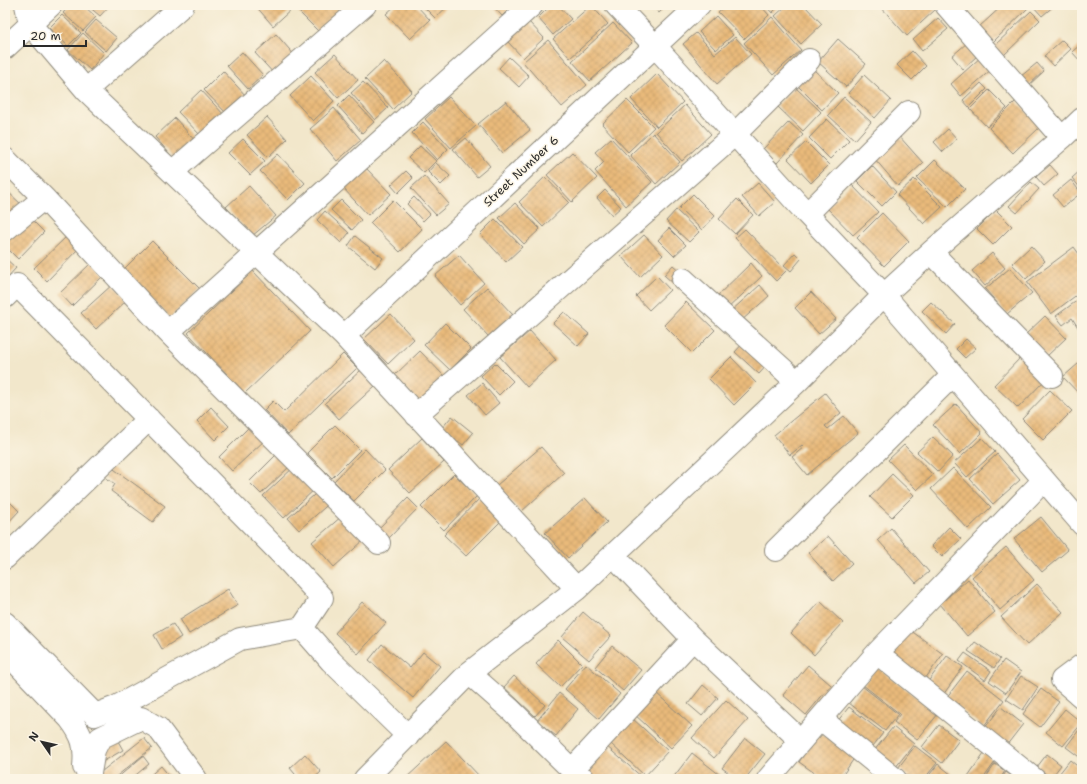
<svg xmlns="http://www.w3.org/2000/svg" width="1087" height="784" font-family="'Shantell Sans',sans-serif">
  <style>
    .building { fill: url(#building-cross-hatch) }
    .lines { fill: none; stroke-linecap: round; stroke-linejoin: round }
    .minor-casing { stroke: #8e897b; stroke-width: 24 }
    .minor { stroke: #fff; stroke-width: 22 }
    .labels { text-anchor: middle; stroke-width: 3; stroke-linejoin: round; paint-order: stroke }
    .street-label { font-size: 12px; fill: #2b2b2b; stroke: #fcf5e5 }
  </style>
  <defs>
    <pattern id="building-cross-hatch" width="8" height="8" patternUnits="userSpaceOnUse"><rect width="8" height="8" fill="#e9ba7a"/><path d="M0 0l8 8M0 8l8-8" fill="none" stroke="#c8a06a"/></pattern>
  </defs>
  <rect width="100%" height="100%" fill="#fcf5e5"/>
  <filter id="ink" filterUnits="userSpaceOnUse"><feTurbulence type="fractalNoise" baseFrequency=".025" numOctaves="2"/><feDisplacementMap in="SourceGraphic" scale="8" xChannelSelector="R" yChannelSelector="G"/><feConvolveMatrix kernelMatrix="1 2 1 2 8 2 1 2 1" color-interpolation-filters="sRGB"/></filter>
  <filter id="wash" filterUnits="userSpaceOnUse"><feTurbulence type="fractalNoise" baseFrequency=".012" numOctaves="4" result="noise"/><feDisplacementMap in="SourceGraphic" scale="16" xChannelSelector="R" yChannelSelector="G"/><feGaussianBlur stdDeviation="0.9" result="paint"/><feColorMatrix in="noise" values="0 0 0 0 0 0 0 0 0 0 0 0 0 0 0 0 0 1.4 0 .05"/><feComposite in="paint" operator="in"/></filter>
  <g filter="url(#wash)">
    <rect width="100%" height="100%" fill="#f2e7cb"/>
    <g id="blocks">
      <!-- building -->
      <path class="building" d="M70,5H83L96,17L83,31L63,13Z
        M87,5H110L100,16Z
        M255,5H288L292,9L273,26Z
        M300,5H334L344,15L323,36L296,9Z
        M396,5H416L430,20L410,39L386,14Z
        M422,5H449L435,18Z
        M492,5H513L502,16Z
        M551,5H558L571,19L553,35L538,18Z
        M591,5L608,24L570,58L553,39Z
        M652,5H667L659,13Z
        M726,5H760L769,15L744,39L718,12Z
        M765,5H780L772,13Z
        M787,5H804L822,24L801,44L775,16Z
        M879,5H932L936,9L907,36Z
        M1003,5H1026L1028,8L993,42L979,27Z
        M1032,5H1055L1042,16Z
        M1031,11L1040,20L1003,56L994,46Z
        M62,15L81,33L68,46L49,28Z
        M716,16L733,35L716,50L699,32Z
        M772,17L801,50L773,75L744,43Z
        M938,18L948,29L922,51L913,40Z
        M96,20L117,38L106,51L85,32Z
        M528,21L544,38L523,58L507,41Z
        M613,23L632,43L590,81L572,61Z
        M83,33L104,53L90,70L68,50Z
        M696,33L715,54L735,37L751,54L717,84L683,44Z
        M276,34L296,57L276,76L255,53Z
        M838,39L866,64L846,87L818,62Z
        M548,40L587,85L562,107L523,62Z
        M1062,40L1071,49L1053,66L1044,56Z
        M967,43L978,55L963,69L952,56Z
        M1082,43V63L1072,52Z
        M912,51L926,66L912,80L897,65Z
        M242,52L263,75L248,89L227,66Z
        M335,54L358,80L338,98L315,72Z
        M982,56L993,68L961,96L951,84Z
        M509,57L529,76L519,87L499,68Z
        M384,61L412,91L393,109L365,79Z
        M1037,63L1044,71L1028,86L1020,77Z
        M812,68L838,93L822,110L796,84Z
        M223,71L247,97L228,115L204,90Z
        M657,74L683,102L657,127L631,99Z
        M864,75L891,100L875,118L848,93Z
        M311,76L334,101L313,121L290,96Z
        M363,82L388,108L375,120L351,93Z
        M981,83L987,89L969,107L963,100Z
        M795,87L821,112L803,131L777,106Z
        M201,90L225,116L202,137L178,112Z
        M989,90L1007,108L987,127L970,109Z
        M349,95L374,122L362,133L338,106Z
        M449,97L476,126L451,148L425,119Z
        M844,97L871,122L855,140L828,115Z
        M627,100L654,127L628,152L602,124Z
        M506,101L530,130L502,153L478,124Z
        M1016,101L1041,126L1013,153L989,128Z
        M685,105L711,134L682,161L656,132Z
        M334,108L361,140L337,161L310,129Z
        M267,117L287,139L268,157L247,135Z
        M175,118L196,142L176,161L155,137Z
        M827,119L849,140L830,159L809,138Z
        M423,122L448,149L437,160L412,133Z
        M789,122L803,135L777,163L763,149Z
        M948,129L957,139L943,152L934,142Z
        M653,133L680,162L656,184L630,155Z
        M899,136L923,163L898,186L874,158Z
        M466,138L490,166L477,177L453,149Z
        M611,138L652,182L626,206L595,171L604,162L595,152Z
        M243,139L265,161L250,175L228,153Z
        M806,142L829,165L811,183L788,159Z
        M420,146L436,161L424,173L408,158Z
        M572,152L597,178L572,202L547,175Z
        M278,154L305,183L288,200L260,171Z
        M935,160L965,189L947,207L917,178Z
        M436,163L450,176L441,185L428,172Z
        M1050,165L1058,174L1044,186L1036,177Z
        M872,166L896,192L882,206L857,181Z
        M365,167L391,194L368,215L343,188Z
        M1082,169V190L1072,178Z
        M406,171L413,178L398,193L391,185Z
        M424,176L449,204L436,215L411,188Z
        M545,177L569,202L543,227L519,202Z
        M914,179L942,207L924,224L897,195Z
        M1071,180L1081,193L1063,207L1053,195Z
        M1031,182L1039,189L1017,213L1009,206Z
        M758,183L775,202L759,216L742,197Z
        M851,184L878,212L853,235L827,208Z
        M249,186L276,216L252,236L226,207Z
        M5,189L23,206L5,226Z
        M605,190L621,207L612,215L597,198Z
        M693,194L715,216L702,230L679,208Z
        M414,197L430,214L423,221L407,204Z
        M737,199L753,215L735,234L719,219Z
        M341,200L361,220L352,230L331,210Z
        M393,200L422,229L400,252L370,223Z
        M515,203L540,229L524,244L499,218Z
        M676,210L699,232L689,242L666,221Z
        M996,210L1012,226L993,245L977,229Z
        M325,211L349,233L341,243L317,220Z
        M882,213L909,241L884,266L857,238Z
        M29,217L44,232L18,259L5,246V241Z
        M495,219L522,247L506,262L480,234Z
        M669,228L686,245L674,256L658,240Z
        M745,229L786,271L776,281L735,238Z
        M68,235L80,247L47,281L34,268Z
        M644,235L663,255L640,277L621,256Z
        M355,236L383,258L375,268L348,246Z
        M152,241L200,289L170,318L123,270Z
        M1031,246L1045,261L1026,279L1012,264Z
        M1074,247L1082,258V291L1051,314L1027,282Z
        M795,253L801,259L791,271L784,265Z
        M992,253L1005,268L985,286L972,271Z
        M459,255L484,283L460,305L435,276Z
        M5,258L16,268L5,280Z
        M92,262L104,275L72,306L60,293Z
        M751,263L762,276L724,312L713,300Z
        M673,265L683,274L674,284L664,275Z
        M1010,268L1032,293L1007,314L985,289Z
        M253,271L310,331L245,393L188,333Z
        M657,276L670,290L649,310L636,296Z
        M113,284L127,300L96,329L81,313Z
        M760,285L769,296L740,322L731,311Z
        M487,287L513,315L489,337L463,309Z
        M811,292L836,319L819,334L795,308Z
        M1082,297V327L1079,329L1072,318L1063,325L1056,316Z
        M686,302L715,330L692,353L664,325Z
        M931,302L955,324L946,334L922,311Z
        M564,312L589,334L578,346L553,323Z
        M391,314L414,339L388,364L364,339Z
        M1045,316L1066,338L1046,357L1025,335Z
        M445,323L471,349L450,370L424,345Z
        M530,331L556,360L527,387L500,357Z
        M966,339L976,348L965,358L956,349Z
        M745,341L769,363L759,374L735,352Z
        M420,351L446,378L420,403L394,376Z
        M343,354L357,368L288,435L264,410L273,401L284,412Z
        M1022,356L1046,379L1018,408L994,385Z
        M731,357L756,383L734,405L709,379Z
        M495,363L513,381L499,395L481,376Z
        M1079,363L1082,366V397L1063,377Z
        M361,370L375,386L339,419L325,403Z
        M482,383L499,403L485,415L468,395Z
        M1050,390L1072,411L1043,440L1022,419Z
        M825,393L841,413L825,426L828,429L844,416L858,433L807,475L792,457L804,447L802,445L790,455L774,435Z
        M956,404L982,433L960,454L933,425Z
        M211,407L229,426L215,440L197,421Z
        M452,416L473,433L463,445L442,428Z
        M252,424L266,439L232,471L219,457Z
        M335,425L360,450L332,478L307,453Z
        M933,437L953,456L938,472L917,452Z
        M422,438L444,462L410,493L388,470Z
        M982,438L995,452L967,477L954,463Z
        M904,445L933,475L917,490L888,460Z
        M541,447L564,473L521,512L497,485Z
        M365,449L385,470L354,501L334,481Z
        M280,451L292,464L261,494L249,482Z
        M997,454L1020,480L993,504L970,479Z
        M295,466L316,488L284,518L263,496Z
        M111,467L165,506L153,522L111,491L115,484L105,477Z
        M953,468L991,507L968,529L931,489Z
        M454,474L477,496L444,530L421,507Z
        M892,474L914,495L892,517L870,497Z
        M322,488L333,500L299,530L288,518Z
        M5,497L19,511L5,526Z
        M481,497L503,519L466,556L444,535Z
        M408,498L418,508L389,538L379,528Z
        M585,498L607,522L568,558L545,533Z
        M342,516L364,540L334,567L312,542Z
        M1041,517L1068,550L1042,572L1014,539Z
        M949,527L961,539L942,557L931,546Z
        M891,528L929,572L916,583L878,540Z
        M828,536L852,563L833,581L808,553Z
        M1006,547L1034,580L1000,610L972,577Z
        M968,579L995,612L967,636L940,604Z
        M1037,584L1063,612L1027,645L1001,617Z
        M228,589L238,605L189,634L180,619Z
        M820,601L843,623L814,655L791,633Z
        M362,602L386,623L358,654L335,633Z
        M583,612L611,636L589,660L562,637Z
        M173,624L181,637L162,649L154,635Z
        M910,630L943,654L925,679L892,655Z
        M558,640L582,664L560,687L536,664Z
        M975,642L1000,659L994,668L968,651Z
        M382,644L410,668L423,652L440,666L413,698L369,660Z
        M612,646L641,670L623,691L595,667Z
        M965,653L991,671L985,680L959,661Z
        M947,656L963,667L943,695L927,683Z
        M1004,660L1021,672L1006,693L989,681Z
        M586,664L620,694L599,719L565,689Z
        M808,665L831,685L806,715L783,695Z
        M877,667L938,714L917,740L894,722L900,714L863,685Z
        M967,671L1004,700L983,727L946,698Z
        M514,676L545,705L535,716L504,687Z
        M1021,676L1038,687L1023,710L1006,699Z
        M703,685L718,698L702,716L688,704Z
        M862,686L898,714L885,731L849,703Z
        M1041,689L1059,702L1040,727L1023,714Z
        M654,691L692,726L671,748L634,714Z
        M559,693L578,709L556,736L537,721Z
        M726,700L748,720L714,758L692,738Z
        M849,707L883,733L870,750L836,723Z
        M1001,707L1023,724L1006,746L984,729Z
        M1065,709L1082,723L1063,746L1046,732Z
        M632,718L668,751L645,776L609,742Z
        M939,725L959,740L942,763L922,747Z
        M1082,726V759L1066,747Z
        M893,727L914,744L895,768L874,751Z
        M819,732L855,757L840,779H823L799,762Z
        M114,734L123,750L104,761L98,750Z
        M144,738L152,748L113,779H92Z
        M745,738L765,754L745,779H737L722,768Z
        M446,741L482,779H405Z
        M605,745L643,778L642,779H593L583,771Z
        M915,746L937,763L924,779H911L898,768Z
        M692,753L725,779H672Z
        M984,753L995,762L983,779H966Z
        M305,754L321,772L313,779H299L290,768Z
        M1047,754L1061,765L1051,778L1037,767Z
        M143,756L149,764L131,779H116Z
        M1070,760L1082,770L1081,779H1055Z
        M938,764L957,779H926Z
        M995,764L1005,771L1000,779H985Z
        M161,766L170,777L168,779H146Z
        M1006,772L1015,779H1001Z"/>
    </g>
  </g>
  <g filter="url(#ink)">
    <use href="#blocks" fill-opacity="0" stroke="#8e897b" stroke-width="1"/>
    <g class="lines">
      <!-- minor casing -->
      <g class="minor-casing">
        <path id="minor" d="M26,5L30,24L86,90L344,336L577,589
          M616,5L655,46L807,214L884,295L1082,524
          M946,5L1062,138
          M5,48L51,5
          M86,90L183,5
          M5,159L44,198L168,332L379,543
          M172,172L365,5
          M807,214L909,112
          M5,230L44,198
          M931,252L1052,376
          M683,279L797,382
          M5,297L17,285L287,560L322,598L302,628L240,639L116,707L95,715L5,623
          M168,332L532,5
          M344,336L699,5
          M416,415L735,134L809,60
          M776,550L953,375
          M5,558L149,419
          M302,628L331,661L408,736
          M693,639L801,741
          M5,651L70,719C83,736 86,746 84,767
          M877,653L1034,779
          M1082,665L1062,680L1082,697
          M469,673L511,710L572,770L583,778
          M821,719L895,779
          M572,770L693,639L613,555
          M89,779L94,750L100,738L141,718L158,728L196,779
          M365,779L469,673L577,589L797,382L884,295L931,252L1062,138L1082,119
          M768,779L877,653L1044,480"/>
      </g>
      <!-- minor -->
      <use href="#minor" class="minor"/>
    </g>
  </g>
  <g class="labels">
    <!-- street labels -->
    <g class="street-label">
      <text transform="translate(521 171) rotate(-43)" y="4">Street Number 6</text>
    </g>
  </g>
  <!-- margin -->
  <rect width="1087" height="784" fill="none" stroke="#fcf5e5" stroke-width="20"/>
  <!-- north arrow -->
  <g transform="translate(42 742) rotate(304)" stroke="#fcf5e5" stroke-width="3" paint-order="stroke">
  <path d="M0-3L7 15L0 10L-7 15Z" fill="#2b2b2b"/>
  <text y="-6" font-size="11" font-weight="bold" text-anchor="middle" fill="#2b2b2b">N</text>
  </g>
  <!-- scale -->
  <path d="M24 40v6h62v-6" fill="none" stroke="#2b2b2b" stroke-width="2"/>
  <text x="30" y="40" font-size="12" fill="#2b2b2b" stroke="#fcf5e5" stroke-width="3" paint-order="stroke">20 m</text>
</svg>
